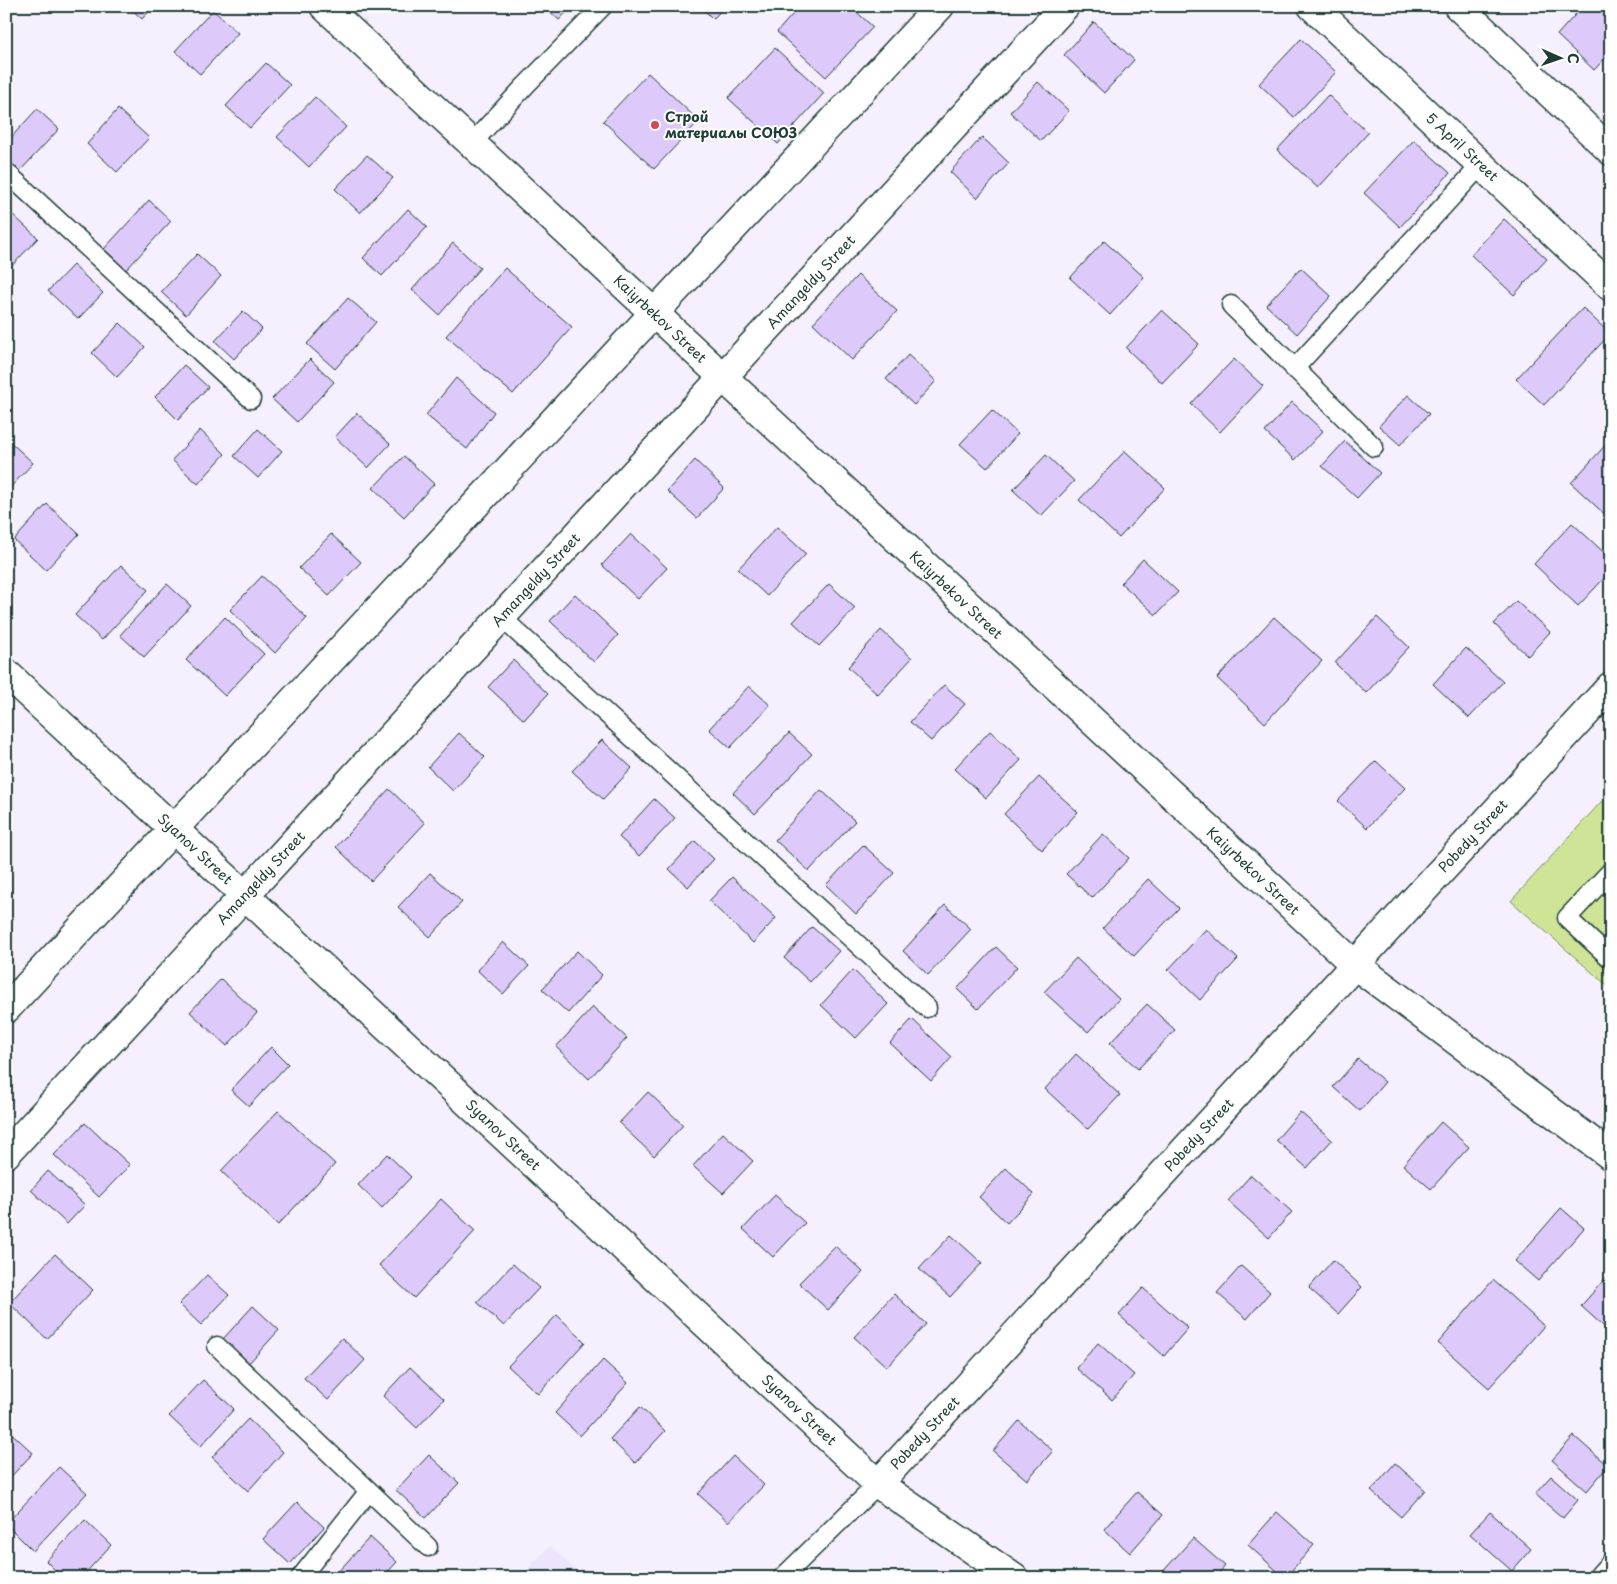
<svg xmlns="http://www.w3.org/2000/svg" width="1617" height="1584" font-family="'Playpen Sans',sans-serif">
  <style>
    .built { fill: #eee4fd }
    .green { fill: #d0e498; stroke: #789066 }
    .building { fill: #ddcafb; stroke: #1f3d34 }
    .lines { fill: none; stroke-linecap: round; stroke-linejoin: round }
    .service-casing { stroke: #1f3d34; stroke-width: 21 }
    .minor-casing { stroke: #1f3d34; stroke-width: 31 }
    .secondary-casing { stroke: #1f3d34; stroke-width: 31 }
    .service { stroke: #fff; stroke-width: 18 }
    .minor { stroke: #fff; stroke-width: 28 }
    .secondary { stroke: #fff; stroke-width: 28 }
    .poi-dot { fill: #d1495b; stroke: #fff; stroke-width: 2 }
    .labels { text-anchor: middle; stroke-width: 4; stroke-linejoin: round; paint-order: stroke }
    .poi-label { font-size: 14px; font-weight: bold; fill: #1f3d34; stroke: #fff; text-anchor: start }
    .street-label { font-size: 14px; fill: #1f3d34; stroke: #fff }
  </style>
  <rect width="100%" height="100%" fill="#f5effe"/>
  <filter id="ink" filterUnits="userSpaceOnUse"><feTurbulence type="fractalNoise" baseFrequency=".02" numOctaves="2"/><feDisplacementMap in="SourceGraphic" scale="10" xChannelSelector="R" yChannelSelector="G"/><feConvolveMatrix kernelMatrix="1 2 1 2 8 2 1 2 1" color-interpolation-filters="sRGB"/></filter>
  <g filter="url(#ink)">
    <!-- built -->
    <path class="built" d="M550,1546L584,1578H518Z"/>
    <!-- green -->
    <path class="green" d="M1611,791V989L1511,901Z"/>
    <!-- building -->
    <path class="building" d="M128,6H154L142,19Z
      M544,6H572L559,20Z
      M700,6H725L713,19Z
      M800,6H850L873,27L826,77L777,32Z
      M1583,6H1600L1611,16V52L1594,70L1557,35Z
      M213,10L238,33L200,74L175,51Z
      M1094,22L1134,60L1104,93L1064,55Z
      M1301,39L1336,72L1294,117L1259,84Z
      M775,48L824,93L778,144L728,98Z
      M266,63L290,85L250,128L226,106Z
      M648,73L699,121L654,169L603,121Z
      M1038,82L1069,111L1041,141L1010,112Z
      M1328,95L1368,133L1318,188L1277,150Z
      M315,97L346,127L309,167L277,137Z
      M37,109L59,129L20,171L6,157V143Z
      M118,109L149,138L117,172L87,144Z
      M982,137L1009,163L977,198L950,172Z
      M1414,140L1450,173L1400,227L1364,193Z
      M367,155L393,178L360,213L335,189Z
      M149,200L171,221L126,270L104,249Z
      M408,209L427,227L382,276L363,258Z
      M12,214L38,238L8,270L6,268V219Z
      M1504,219L1547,259L1514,295L1471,255Z
      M1104,241L1144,277L1110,315L1070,278Z
      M453,243L480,268L439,315L412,290Z
      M197,254L221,276L186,315L161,292Z
      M73,265L103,293L78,319L48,291Z
      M505,268L572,327L513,394L446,336Z
      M1301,268L1331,296L1297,334L1266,305Z
      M858,275L897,311L852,360L813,323Z
      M348,298L376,322L335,369L307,344Z
      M1583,308L1610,334L1544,405L1516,379Z
      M1162,310L1199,344L1162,383L1126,348Z
      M243,311L262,329L234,359L215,341Z
      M120,323L145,347L117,377L92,353Z
      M908,355L936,381L914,405L886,379Z
      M310,359L334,382L297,422L272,399Z
      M1234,359L1263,386L1220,432L1191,404Z
      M184,365L208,387L178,420L155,397Z
      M1611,371V383L1605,378Z
      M456,378L494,412L467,449L426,415Z
      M1408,395L1429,414L1400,445L1379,426Z
      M1292,402L1323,431L1295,460L1265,432Z
      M992,410L1018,434L987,468L960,444Z
      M357,413L390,444L368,468L335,437Z
      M258,429L282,451L258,478L234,456Z
      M200,430L225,454L198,484L172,460Z
      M6,438L33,463L6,492Z
      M1611,439V520L1571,483Z
      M1345,441L1380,473L1357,498L1322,466Z
      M1125,451L1165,488L1119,538L1079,500Z
      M1046,455L1074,481L1041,516L1013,490Z
      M404,456L434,484L404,517L373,488Z
      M695,460L724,488L697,518L667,491Z
      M47,504L79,534L46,570L14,540Z
      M1572,523L1611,559V571L1578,606L1534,564Z
      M777,527L806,554L767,596L738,569Z
      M331,534L361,562L329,596L299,568Z
      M631,534L667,568L638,599L602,565Z
      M1143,559L1178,592L1156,615L1121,583Z
      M121,565L148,590L102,640L75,615Z
      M262,576L307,618L275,653L230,610Z
      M167,584L191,606L144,657L120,635Z
      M829,584L855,608L819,646L793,622Z
      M575,594L618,635L594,662L550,621Z
      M1516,601L1550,632L1528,656L1494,624Z
      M225,617L264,654L225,696L186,660Z
      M1274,617L1322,661L1265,723L1217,678Z
      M1377,617L1409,647L1366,693L1335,663Z
      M881,630L912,658L878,695L848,667Z
      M1466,648L1503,682L1469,718L1433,684Z
      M513,660L548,694L524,720L488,687Z
      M944,685L965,704L931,741L910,722Z
      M749,686L770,705L730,748L709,729Z
      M990,731L1021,760L986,798L954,769Z
      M459,733L485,757L453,791L428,767Z
      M789,733L812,754L755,814L733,793Z
      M602,740L632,768L603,799L572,771Z
      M1376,761L1405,788L1367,828L1338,801Z
      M1039,777L1078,812L1042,850L1004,814Z
      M389,789L425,823L371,881L336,847Z
      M821,790L855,821L809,871L775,840Z
      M654,799L675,818L639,856L619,837Z
      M1103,834L1129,858L1092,898L1066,874Z
      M695,841L714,859L688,887L669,869Z
      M863,845L894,873L856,914L826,885Z
      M430,873L462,902L430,937L398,907Z
      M732,877L776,918L753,943L709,901Z
      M1148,879L1179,908L1134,956L1103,928Z
      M945,905L971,929L928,975L903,951Z
      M812,927L839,951L810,982L784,958Z
      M1206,929L1238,959L1200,1000L1168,970Z
      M503,942L529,966L503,994L477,970Z
      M996,947L1017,967L978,1009L957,989Z
      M577,951L602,975L568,1013L542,989Z
      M1076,958L1119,999L1088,1032L1044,992Z
      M853,970L888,1004L856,1038L821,1005Z
      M221,979L257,1013L227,1046L190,1012Z
      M1147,1004L1175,1030L1138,1069L1110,1043Z
      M593,1007L627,1038L589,1079L556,1047Z
      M912,1019L952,1057L931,1081L890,1043Z
      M271,1047L288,1064L249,1106L231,1090Z
      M1076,1054L1120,1095L1088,1129L1045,1089Z
      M1358,1059L1385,1082L1360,1111L1333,1087Z
      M648,1092L683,1125L654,1156L619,1123Z
      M278,1111L335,1164L278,1225L221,1171Z
      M1300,1112L1332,1140L1307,1168L1276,1140Z
      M1441,1122L1469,1147L1431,1189L1403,1165Z
      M85,1123L130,1165L99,1197L54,1155Z
      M723,1133L753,1161L723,1193L693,1166Z
      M387,1154L411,1177L382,1208L358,1185Z
      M1006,1168L1034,1194L1007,1223L979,1197Z
      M48,1171L85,1205L67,1224L31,1190Z
      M1251,1175L1292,1212L1269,1238L1228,1201Z
      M775,1195L805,1223L773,1257L743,1229Z
      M441,1199L475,1231L414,1298L379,1265Z
      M1561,1208L1584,1228L1538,1281L1515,1261Z
      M951,1235L982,1263L950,1297L919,1269Z
      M835,1246L863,1272L828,1310L799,1283Z
      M55,1254L93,1290L47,1339L9,1303Z
      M1333,1260L1362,1287L1338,1314L1309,1288Z
      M513,1264L539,1288L504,1326L477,1302Z
      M1241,1266L1270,1292L1247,1319L1217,1293Z
      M1611,1272V1333L1581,1306Z
      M207,1275L229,1295L201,1325L179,1304Z
      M1493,1280L1544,1326L1489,1388L1438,1343Z
      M1143,1288L1188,1328L1164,1356L1119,1315Z
      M894,1294L926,1324L887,1367L854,1337Z
      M253,1306L279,1330L248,1364L222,1340Z
      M557,1315L585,1342L538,1394L508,1366Z
      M342,1338L365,1360L328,1400L304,1378Z
      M1098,1343L1134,1375L1112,1400L1076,1368Z
      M603,1360L628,1383L580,1436L555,1413Z
      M410,1367L444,1399L417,1428L383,1396Z
      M203,1380L234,1409L201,1446L169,1416Z
      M1611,1392V1403L1605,1398Z
      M640,1407L665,1431L635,1463L610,1439Z
      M248,1419L283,1452L248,1491L212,1457Z
      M1019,1421L1053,1451L1027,1480L993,1451Z
      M6,1428L33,1453L6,1482Z
      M1574,1436L1608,1466L1587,1491L1552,1460Z
      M429,1455L459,1483L426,1518L396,1490Z
      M733,1456L764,1485L729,1522L698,1494Z
      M1395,1463L1425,1490L1401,1517L1371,1491Z
      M59,1467L87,1493L33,1551L6,1524Z
      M1551,1476L1578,1500L1563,1518L1535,1494Z
      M1137,1492L1163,1515L1130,1553L1104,1529Z
      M297,1502L324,1527L290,1564L263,1539Z
      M1277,1512L1314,1545L1285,1578L1248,1545Z
      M1490,1512L1531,1549L1512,1571L1470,1534Z
      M85,1520L111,1545L81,1578H63L46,1561Z
      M370,1537L397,1562L382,1578H340L336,1574Z
      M1193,1538L1225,1566L1215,1578H1160L1159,1576Z
      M422,1571L429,1578H416Z"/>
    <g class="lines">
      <!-- service casing -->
      <g class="service-casing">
        <path id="service" d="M472,143L525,86L603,6
          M6,172L251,399
          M1231,305L1374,447
          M1294,369L1481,165
          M502,618L927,1008
          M1611,871L1567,918L1611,959
          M217,1346L428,1547
          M300,1578L369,1491
          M782,1578L878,1484"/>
      </g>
      <!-- minor casing -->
      <g class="minor-casing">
        <path id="minor" d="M1312,6L1611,287
          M1458,6L1611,151
          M6,673L878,1484L1014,1578
          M6,1009L940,6
          M6,1154L1065,6
          M878,1484L1611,686
          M1603,1578L1611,1569"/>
      </g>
      <!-- secondary casing -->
      <g class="secondary-casing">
        <path id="secondary" d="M324,6L1355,965L1611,1156"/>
      </g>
      <!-- service -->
      <use href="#service" class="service"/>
      <!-- minor -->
      <use href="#minor" class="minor"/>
      <!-- secondary -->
      <use href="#secondary" class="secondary"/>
    </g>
  </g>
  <!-- markers -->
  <circle class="poi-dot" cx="655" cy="125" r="5"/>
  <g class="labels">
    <!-- poi labels -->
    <g class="poi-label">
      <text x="665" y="122">Строй<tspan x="665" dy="16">материалы СОЮЗ</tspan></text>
    </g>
    <!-- street labels -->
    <g class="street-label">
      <text transform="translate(1462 147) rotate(43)" y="5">5 April Street</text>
      <text transform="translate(811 282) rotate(-47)" y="5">Amangeldy Street</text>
      <text transform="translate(660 319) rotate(43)" y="5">Kaiyrbekov Street</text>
      <text transform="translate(536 580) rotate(-47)" y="5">Amangeldy Street</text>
      <text transform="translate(956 595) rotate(43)" y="5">Kaiyrbekov Street</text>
      <text transform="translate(1473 836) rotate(-47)" y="5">Pobedy Street</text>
      <text transform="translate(195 849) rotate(43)" y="5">Syanov Street</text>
      <text transform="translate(1253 871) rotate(43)" y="5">Kaiyrbekov Street</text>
      <text transform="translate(261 878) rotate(-47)" y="5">Amangeldy Street</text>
      <text transform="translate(503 1135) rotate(43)" y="5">Syanov Street</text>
      <text transform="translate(1199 1135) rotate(-47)" y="5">Pobedy Street</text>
      <text transform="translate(799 1410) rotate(43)" y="5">Syanov Street</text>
      <text transform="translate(925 1433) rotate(-47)" y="5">Pobedy Street</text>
    </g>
  </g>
  <!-- margin -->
  <rect width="1617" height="1584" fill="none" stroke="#fff" stroke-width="25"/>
  <rect x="12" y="12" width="1592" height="1559" fill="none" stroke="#1f3d34" stroke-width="2" filter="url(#ink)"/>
  <!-- north arrow -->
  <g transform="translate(1560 58) rotate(92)" stroke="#ffffff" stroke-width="4" paint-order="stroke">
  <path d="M0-4L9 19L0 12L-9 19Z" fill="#1f3d34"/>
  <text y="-8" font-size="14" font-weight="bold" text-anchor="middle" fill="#1f3d34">С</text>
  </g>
</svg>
